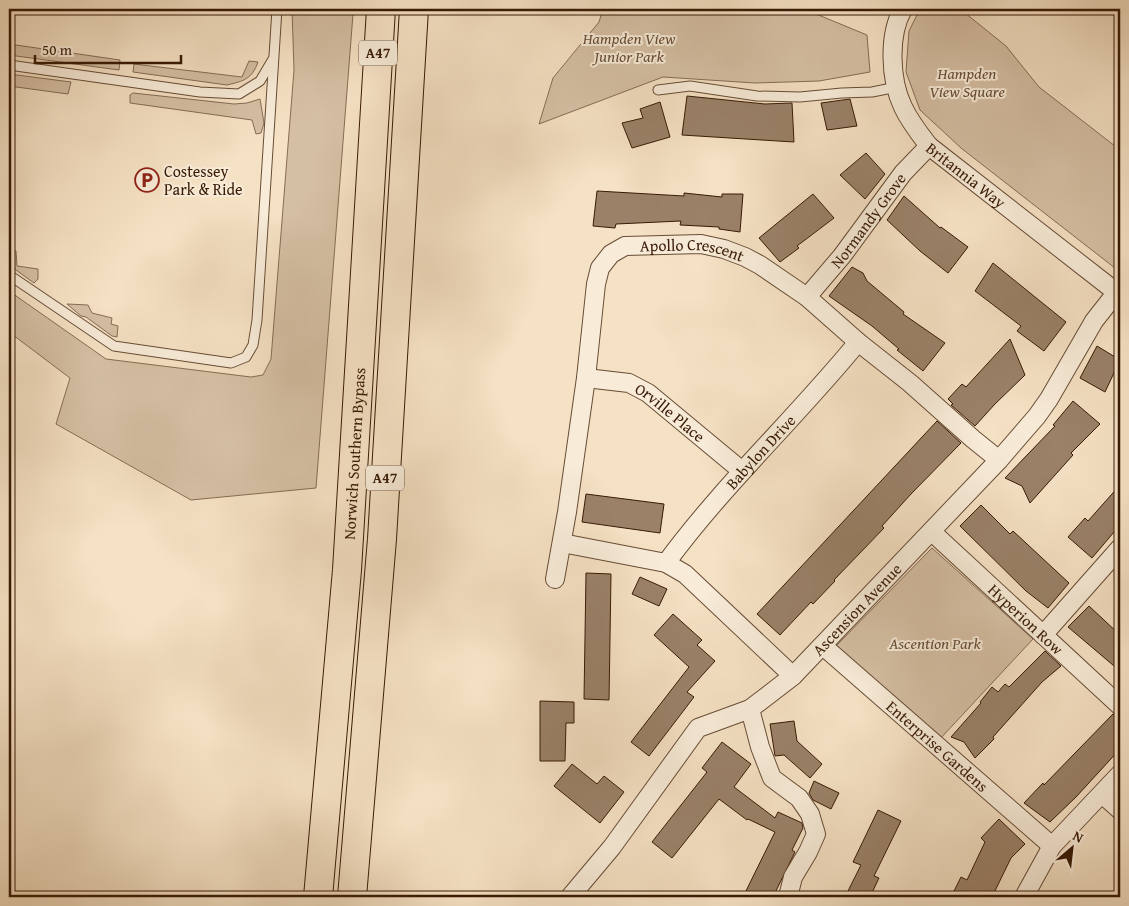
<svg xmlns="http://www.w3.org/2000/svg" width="1129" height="906" font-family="'Gentium Book Plus',serif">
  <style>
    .green { fill: #d5bfa4; stroke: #866c54 }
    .building { fill: #9a8168; stroke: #381a05 }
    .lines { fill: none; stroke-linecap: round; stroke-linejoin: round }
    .service-casing { stroke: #674c35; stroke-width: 11 }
    .minor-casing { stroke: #674c35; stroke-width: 20 }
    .trunk-casing { stroke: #381a05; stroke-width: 30 }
    .service { stroke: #f8ecd9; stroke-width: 9 }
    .minor { stroke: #f8ecd9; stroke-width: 18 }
    .trunk { stroke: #f5e1c4; stroke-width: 28 }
    .labels { text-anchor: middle; stroke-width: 4; stroke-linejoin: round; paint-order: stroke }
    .shield { fill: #f8ecd9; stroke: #725945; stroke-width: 1 }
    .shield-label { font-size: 15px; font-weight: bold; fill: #381a05 }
    .park-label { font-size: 16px; font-style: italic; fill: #674c35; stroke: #f8ecd9 }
    .poi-label { font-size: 16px; fill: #381a05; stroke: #f8ecd9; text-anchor: start }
    .street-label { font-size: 16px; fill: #381a05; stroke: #f8ecd9 }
  </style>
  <rect width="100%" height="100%" fill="#f5e1c4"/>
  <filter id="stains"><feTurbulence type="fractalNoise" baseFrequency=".004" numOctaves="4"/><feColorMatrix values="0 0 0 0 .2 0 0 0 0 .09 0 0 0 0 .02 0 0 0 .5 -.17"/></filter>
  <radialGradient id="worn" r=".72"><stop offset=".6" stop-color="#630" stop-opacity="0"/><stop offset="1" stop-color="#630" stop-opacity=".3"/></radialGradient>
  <!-- green -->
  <path class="green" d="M292,9H340V12L353,14L316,488L191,500L56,424L70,378L9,332V291L106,359L251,377L263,375L271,359L294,70Z
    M603,9H804L867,35L870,72L819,81L755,83L663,77L539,124L553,78L599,22Z
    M920,9H960L1006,46L1039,87L1120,150V272L961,148L920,110L906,72L909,31Z
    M9,44L120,60L119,70L9,55Z
    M249,61L258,62C252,79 244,81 227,85L133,72L134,64L242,77Z
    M9,74L71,82L68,94L9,86Z
    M133,93L234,104L247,103L260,99L264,123L261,133L256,134L252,120L130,103V95Z
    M9,250L16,251L17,266L38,269V279L34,283L9,265Z
    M67,304L88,305L92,313L112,318L111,324L118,326L117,337L112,336L86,317L81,316Z
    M932,548L1033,639L939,740L835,647Z"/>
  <!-- building -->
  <path class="building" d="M687,96L765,104L792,103L794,142L682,135Z
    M850,99L857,126L827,130L821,103Z
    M660,102L670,137L632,148L622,123L643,118L640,109Z
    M866,153L885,174L865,199L840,175Z
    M597,191L684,196V193L722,197V194H743L740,232L719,229V227L680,225L681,221L616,224L615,228L593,226Z
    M813,194L834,218L797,246L799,248L780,262L759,238Z
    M904,196L940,228L941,227L968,247L948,273L920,251L887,220Z
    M993,263L1066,322L1044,351L1017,331L1021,326L975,291Z
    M852,267L863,273L867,281L904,312L903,314L945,343L923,371L897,350L899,349L872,326L829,296Z
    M1010,339L1025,375L995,404L975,426L951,405L953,404L948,399L962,384L966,387Z
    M1097,346L1120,360L1105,392L1080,378Z
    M1073,401L1100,424L1071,453L1073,455L1030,503L1022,486L1005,478L1055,426L1053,425Z
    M937,421L961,443L911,494L882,526L884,528L834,580L835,581L813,604L811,602L780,635L757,614Z
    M1120,485V525L1092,558L1068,537L1085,518L1088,521Z
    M586,494L664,504L660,533L582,522Z
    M981,505L1010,534L1013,531L1069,583L1048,608L1026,591L960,526Z
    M586,573L611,574L609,700L584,699Z
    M640,577L667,589L659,606L632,594Z
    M1089,606L1120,635V671L1068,627Z
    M673,614L702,640L697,645L715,661L687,692L694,697L649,756L631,742L689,667L654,635Z
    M1045,651L1061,666L1042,682L993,737L994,739L975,758L964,742L951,737L981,703L980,702L992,687L998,692L1005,684L1009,687Z
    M540,701L574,702V723H566L565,761H540Z
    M1113,714L1120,716V749L1076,797L1050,822L1024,803L1043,783L1044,785Z
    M794,721L797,741L822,764L810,778L784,755L775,756L770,724Z
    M722,742L751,764L734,787L775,818L778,812L802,823L803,828L792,850L795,852L773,897H743L775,832L748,819L747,820L719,799L672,858L652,842L707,772L702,768Z
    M572,764L597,784L604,776L624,792L600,823L554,786Z
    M814,781L839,793L831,809L813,800L809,793Z
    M878,810L901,821L874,876L879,878L870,897H845L861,865L853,862Z
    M999,819L1025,844L1011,858L992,897H951L961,877L967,880L985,842L981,838Z"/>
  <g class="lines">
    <!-- service casing -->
    <g class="service-casing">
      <path id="service" d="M9,65L200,92L239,94L260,81L273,59
        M658,90L690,86L757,96L800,97L842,93L872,92L897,87
        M9,275L114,346L231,363L246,357L253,345L257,320L277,9"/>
    </g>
    <!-- minor casing -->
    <g class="minor-casing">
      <g id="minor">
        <path id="s1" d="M903,9C888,35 890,80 903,107C910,122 919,133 929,146L1120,295"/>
        <path id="s2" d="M807,297L842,256L903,173L929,146"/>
        <path id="s3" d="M586,378L629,383L648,393L742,471"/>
        <path id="s4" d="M932,532L1120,706"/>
        <path d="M562,543L666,563L685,574L793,676"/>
        <path id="s5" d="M666,563C724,484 796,418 858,342"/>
        <path id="s6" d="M555,579L567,512L586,378L596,284L600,268L611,254L625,246L701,244L724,249L745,257L760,265L807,297L858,342L910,383L973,439L999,460"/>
        <path d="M1043,635L1120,548"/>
        <path id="s7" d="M823,646L1052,846"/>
        <path d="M750,709L760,747L772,778L799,798L810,814L816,834L808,852L793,877L788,897"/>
        <path d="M1102,794L1120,810"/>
        <path id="s8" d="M570,897L612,847L698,728L750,709L793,676L999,460L1037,416L1049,399L1094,321L1116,293"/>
        <path d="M1024,897L1052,846L1120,774"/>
      </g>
    </g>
    <!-- trunk casing -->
    <g class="trunk-casing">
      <g id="trunk">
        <path id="s9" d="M318,897L347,570L381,9"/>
        <path d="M352,897L382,539L414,9"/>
      </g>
    </g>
    <!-- service -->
    <use href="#service" class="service"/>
    <!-- minor -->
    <use href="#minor" class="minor"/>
    <!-- trunk -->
    <use href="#trunk" class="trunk"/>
  </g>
  <!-- icons -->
  <defs>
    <g id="parking-ring" transform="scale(1.25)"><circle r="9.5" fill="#f8ecd9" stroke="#8f2418" stroke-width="1.5"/><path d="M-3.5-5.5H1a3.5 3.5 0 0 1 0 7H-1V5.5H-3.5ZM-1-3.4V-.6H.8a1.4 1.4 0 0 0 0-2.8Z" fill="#8f2418"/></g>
  </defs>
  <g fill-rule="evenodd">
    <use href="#parking-ring" x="147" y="180"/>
  </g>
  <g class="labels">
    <!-- shield labels -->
    <g class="shield">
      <rect x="359" y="40.5" width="38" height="25" rx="4"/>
      <rect x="366" y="465.5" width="38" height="25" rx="4"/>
    </g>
    <g class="shield-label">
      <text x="378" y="58">A47</text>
      <text x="385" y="483">A47</text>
    </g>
    <!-- park labels -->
    <g class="park-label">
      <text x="629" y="44">Hampden View<tspan x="629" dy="18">Junior Park</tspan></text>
      <text x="967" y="79">Hampden<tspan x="967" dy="18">View Square</tspan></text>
      <text x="935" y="649">Ascention Park</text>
    </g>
    <!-- poi labels -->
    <g class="poi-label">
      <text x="164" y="177">Costessey<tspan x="164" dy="18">Park &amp; Ride</tspan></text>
    </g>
    <!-- street labels -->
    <g class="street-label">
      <text dy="6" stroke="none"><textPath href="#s1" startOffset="195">Britannia Way</textPath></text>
      <text dy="6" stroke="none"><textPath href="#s2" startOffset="98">Normandy Grove</textPath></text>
      <text dy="6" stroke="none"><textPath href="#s6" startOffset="416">Apollo Crescent</textPath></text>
      <text dy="6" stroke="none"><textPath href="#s3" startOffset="94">Orville Place</textPath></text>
      <text dy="6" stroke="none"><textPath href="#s5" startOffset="146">Babylon Drive</textPath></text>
      <text dy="6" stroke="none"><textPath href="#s9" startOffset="445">Norwich Southern Bypass</textPath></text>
      <text dy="6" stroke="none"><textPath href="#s8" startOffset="414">Ascension Avenue</textPath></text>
      <text dy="6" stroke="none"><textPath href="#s4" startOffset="128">Hyperion Row</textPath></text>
      <text dy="6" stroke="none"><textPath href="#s7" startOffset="152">Enterprise Gardens</textPath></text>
    </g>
  </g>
  <!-- margin -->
  <rect width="1129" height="906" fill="none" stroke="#f5e1c4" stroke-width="30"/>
  <rect x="10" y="10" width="1109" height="886" fill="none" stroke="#381a05" stroke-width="2.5"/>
  <rect x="15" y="15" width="1099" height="876" fill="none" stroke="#381a05"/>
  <!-- north arrow -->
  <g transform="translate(1072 848) rotate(28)" stroke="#f8ecd9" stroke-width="4" paint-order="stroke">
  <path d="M0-4L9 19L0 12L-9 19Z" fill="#381a05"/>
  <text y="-8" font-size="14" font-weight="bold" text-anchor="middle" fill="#381a05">N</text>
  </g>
  <!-- scale -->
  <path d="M35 55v8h146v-8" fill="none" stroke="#381a05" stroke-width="2.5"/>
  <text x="42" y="55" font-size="15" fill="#381a05" stroke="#f8ecd9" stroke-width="4" paint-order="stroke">50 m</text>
  <rect width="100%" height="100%" filter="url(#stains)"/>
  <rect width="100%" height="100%" fill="url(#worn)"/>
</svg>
